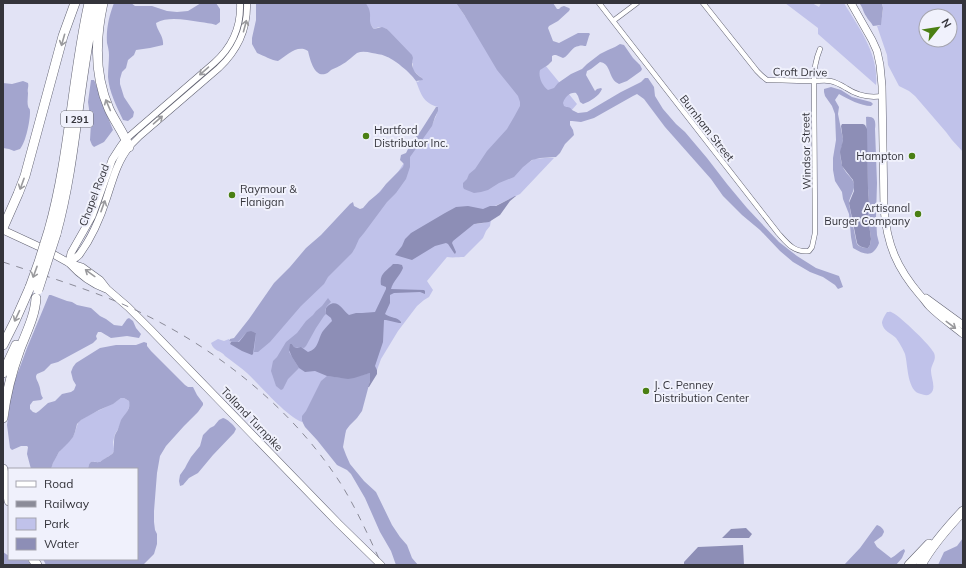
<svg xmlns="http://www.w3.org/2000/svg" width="966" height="568" font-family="Mulish,sans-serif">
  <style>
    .green { fill: #c0c2ea; fill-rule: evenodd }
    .forest { fill: #a3a5ce }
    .water { fill: #8d8eb6 }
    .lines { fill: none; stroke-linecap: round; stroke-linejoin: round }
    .minor-casing { stroke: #626372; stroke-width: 5.5 }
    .tertiary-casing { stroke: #626372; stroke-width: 7 }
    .secondary-casing { stroke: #626372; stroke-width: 8 }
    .motorway-casing { stroke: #626372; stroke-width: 10 }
    .minor { stroke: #fff; stroke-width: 4.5 }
    .tertiary { stroke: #fff; stroke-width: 6 }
    .secondary { stroke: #fff; stroke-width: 7 }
    .motorway { stroke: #fff; stroke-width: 9 }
    .rail { stroke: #8b8b98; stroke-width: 1; stroke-dasharray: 7 7; stroke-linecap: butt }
    .motorway-bridge-casing { stroke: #626372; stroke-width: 10; stroke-linecap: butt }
    .motorway-bridge { stroke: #fff; stroke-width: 9 }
    .oneway { stroke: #9a9a9d }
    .poi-dot { fill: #4a7f13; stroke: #f0f1fc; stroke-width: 1.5 }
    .labels { text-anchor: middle; stroke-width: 4; stroke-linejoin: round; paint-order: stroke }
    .shield { fill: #f0f1fc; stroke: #6c6d75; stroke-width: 1 }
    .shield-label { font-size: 10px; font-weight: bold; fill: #34343b }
    .street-label { font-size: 11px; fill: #34343b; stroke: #f0f1fc }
    .poi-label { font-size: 11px; fill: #34343b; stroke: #f0f1fc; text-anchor: start }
  </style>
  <rect width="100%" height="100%" fill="#e2e3f5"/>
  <!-- green -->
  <path class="green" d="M266,3H456L465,16H505L577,104L525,165L534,159L545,158H554L520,194L495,206H493L476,224L483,223L491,220L490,226L486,231L483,238L464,257C459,257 452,258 447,257L427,281L433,290L429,297L424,300L417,306L398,331L381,359L377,370L375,368L334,457L302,419V422C284,414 262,387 247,373C240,367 232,361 225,356C221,350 214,352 211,343L218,339L224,341L229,339V341L232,342L230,343L234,346L398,172L407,158L433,123C435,118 438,113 438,107C423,103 421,94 416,81L418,82L422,78L418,75L413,70V64L387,29L379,27L374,29L369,22L370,15Z
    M785,3H812L819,7L821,3H844C859,28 879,54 876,85L818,34V28Z
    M882,3H963V152L952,140L946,132L915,96L909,91L899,86L888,65L887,55L877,26H879L881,24C881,17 885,9 882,3ZM926,16H950V40H926Z
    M887,312C890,312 890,311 893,313C901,317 931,346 934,353C937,360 931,364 931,371C931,378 937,389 930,394C927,396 924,395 921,394C907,392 908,365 905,354C903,349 899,342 896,338C892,334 883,331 882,323C882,320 885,315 887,312Z
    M121,398H124L129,401L130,404L127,413L122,420L118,429L115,434L113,442L114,448V451L112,454L100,462C92,463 90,458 88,469H51C53,461 58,453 63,447C68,442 73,438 75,432C77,427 77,422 82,419C95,411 109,407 121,398Z"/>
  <!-- forest -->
  <path class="forest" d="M114,3H131L135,6H152L167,11L177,12L188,11L201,3H216L220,9V22L216,25C210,23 206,23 200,22C185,20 169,16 156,23C157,31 164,36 163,45L150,48L136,50L134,55L128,60L126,68L122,72L120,79V84L124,97L134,112L133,117L128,121L123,120C117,107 109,92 108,77C108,69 109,62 109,55C109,51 108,47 107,43C106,29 109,16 114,3Z
    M256,3H366C366,4 369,8 369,9C372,18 367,21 374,29L382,27L387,29L412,55L413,58C410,67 415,74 422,78L423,80L416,81C411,73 394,59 385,56C381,54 376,54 372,53C367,52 362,51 357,53C347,61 345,64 333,69C330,70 329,73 325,74C314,77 310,59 308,51C297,44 287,56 278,61C270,60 265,56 257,53L252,44V38L256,20Z
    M456,3H553L557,9H559L561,7L564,6L569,8L570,9L569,11L558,21L549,26L548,28L553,41L559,43L578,33H589L590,34L589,36L586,46C583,46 581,45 579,46C572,46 569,56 563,58L556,55H554L552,56V61L548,65L540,70C538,76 542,86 548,90L554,88L558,83L571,74L582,69L587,64L600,54L608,50L615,47L620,44L624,45L633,58L640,65L642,69L641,71L627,81L619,84C617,83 614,81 613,79C609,73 609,63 600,62L591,69L587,71L586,75L595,91L597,89L601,88L602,89C599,96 591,101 583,104L580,102L578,96L576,93C570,92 565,97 563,103L564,106C567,108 570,106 572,110L578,113L587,112L621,92L641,82L645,78H648L654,87L655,96L663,109L676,124L685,132L707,158L727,184L747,208L779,242L797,256L816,268L839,276L843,287L838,289L835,285L823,277L810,272L793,262L780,251L760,230L742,215L723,196L711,179L665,127L644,99L637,94L633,96L594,118L581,122L572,121H570V125L573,130L574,135L565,144L560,153L556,157L540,158L532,160L523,167L514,177L499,183L488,190L481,192L474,193L464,189L463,187V183L467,179L469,174L475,169L487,151L507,129L514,117L520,106V102L518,96L497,70L465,16Z
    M859,3H882L883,8L881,25L873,26C871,22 868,20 866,16C863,12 863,7 859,3Z
    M91,80H94L95,82L105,110L113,130L104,142L94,147L92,145L90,140L91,123L88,102Z
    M23,81L28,83C29,87 27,89 28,93C28,97 27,102 28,106C29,110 30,107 30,112C30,121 26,142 20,149L14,151L9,149L3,148V83L12,84Z
    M831,87L841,90L852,97L871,102L873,104L871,106C861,106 848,99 839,94L835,100L839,107L838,114L843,139C843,144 841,147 841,151C840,156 841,165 844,169C847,175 853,178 854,184C855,191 850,196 849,202C849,205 856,241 857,244C859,247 865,248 868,248L870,245L871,239L868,216L869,203L868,188L866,117C875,116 876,121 875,129L877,183L876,217L877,235L879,243C873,258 865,255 853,248L851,237L849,214L843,199L842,192L835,181L833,170V158L836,140L835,114L832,106L825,96L824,92V89Z
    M436,107H438V111L435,117L432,126L410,157V167L406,179L396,193L387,202L364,233L359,239L355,248L352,253L328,277L324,284L301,306L270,342L258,352H254L256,333C246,329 245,336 238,342H232L229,341L230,339L234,338L249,319L274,283L290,267L306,248L321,235L350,204L353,202L354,206L360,209L363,208L369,201L380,192L386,184L403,167L404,164L400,160L401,155L406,153L411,143L420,132Z
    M49,295H51L67,301L72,302L77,305L91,308L100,316L106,319L114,325L122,326L127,319L129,318L133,321L136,328L141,334L139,338L127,336L111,338L101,332H98L96,336L97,339L93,343L58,362L51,364L44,371L37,374L36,376C36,380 38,381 39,385C41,390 40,394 43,398L41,400L33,401L30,405V409L33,412L36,413L39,411L48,403L55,401L62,394L71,392L74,390L76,385L73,380L71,372L73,367L76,363L100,348L116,345H136L144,342L147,343V346L151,351L185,385L188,387H193L197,395L203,403V405L198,412L184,426L166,446L160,456L157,473L154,511V522L155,530L157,534V544L154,554L143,565H46L43,559H137V469H88C90,458 92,463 100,462C103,459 110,456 113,453C115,450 113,440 115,435C116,432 117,432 118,429C119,426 120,423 121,420C125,413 131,410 129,401L124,398H121L113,404L99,410L81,420L77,424L75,432L73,437L69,442L59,452L53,463L51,469H31L27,454L28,447L27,446H21L12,450L10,448L7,425L11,393L14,383L27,348Z
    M328,298L331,302L327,306L325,310L326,314L324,316L316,328L306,346L304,348C300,347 298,348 294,347L292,344H291L289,352L299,368L288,379L283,389L281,390L276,386L271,371L273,361L277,357L286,342L297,333L306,321L313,315L316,311L322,306Z
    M370,373V381L362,411L357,418L350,425L346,430L343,447L346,455L350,464L364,481L376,492L392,525L400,537L407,545L412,558L418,565H396L391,551L380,532L365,498L351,474L347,470L337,465L317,440L305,427L302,421V416L306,411L321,381L327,376L342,378L358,376Z
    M223,418C227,419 234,425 236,429L234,433L213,455L198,473L189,478L183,485L180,486L179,481L180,475L185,468L187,464L191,457L200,446L203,435L210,428L214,426L219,420Z
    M877,525C880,526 884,529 884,532L882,536L874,542L877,547L891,558C896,556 899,551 904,549L905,551L902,558L896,565H844L860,548L876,526Z
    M963,538V565H938L944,552L957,546Z
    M3,552L9,556V559H27L31,565H3Z"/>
  <!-- water -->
  <path class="water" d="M842,124H863L865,125L867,129L868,188L869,203L868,216L871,239L870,245L868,248C864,248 858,246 857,243L849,203L854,191V185L853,180L842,166L840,152L843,140L841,126Z
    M515,196H516L510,201L500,215L489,222L474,224L453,241L452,243L456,252L455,254L454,253L448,244L446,243L435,246L412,260L395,255L402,246L405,239L411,233L445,213L456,207L468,206L483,209L490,206H496Z
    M393,264H398L402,265L403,268C400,276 393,281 391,289L424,290L425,291V294L420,292L394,293L390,295V303L385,314C390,318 398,317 401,322V323H399L386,320H384L383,342L375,366L377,370V374L369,387H368L370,381V373L354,378L348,379L327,376L315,371L305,372L299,368L292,357L289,350L290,344H292L294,347L297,348L301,347L308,352C319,349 318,338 323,331C326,327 329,324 332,321L331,318L326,314C325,309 326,307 329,305C338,299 343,311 349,315L356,313H362L375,312L386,289V287L381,285C379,273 387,271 393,264Z
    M251,331L256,333L253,354L252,355L242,351L230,344L231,342H239L247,332Z
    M746,528L752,534L749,538H722L731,529Z
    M743,545L744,565H684V562L698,547Z"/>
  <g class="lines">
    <!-- minor casing -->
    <g class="minor-casing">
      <path id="minor" d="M599,3L778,233C787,243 794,253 809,251L812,247L815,233L814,81C814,69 815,61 820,49
        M703,3L757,71L762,76L767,80C782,80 798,81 814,81C819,81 824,80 830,81C836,82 841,85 846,88C858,96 869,98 882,96
        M613,21L637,3"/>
    </g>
    <!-- tertiary casing -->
    <g class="tertiary-casing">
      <path id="tertiary" d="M126,139L214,63C232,47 241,27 240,3
        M129,147L140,136L219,68C238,50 248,29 247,3"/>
    </g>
    <!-- secondary casing -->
    <g class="secondary-casing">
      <path id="secondary" d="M851,3L872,40L877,51L880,65L882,86L884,209C887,245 897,268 920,295C924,299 926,303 930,307C940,317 952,325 963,334
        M3,230L44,249L69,263L82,267L100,280L107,289L128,307L151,330L338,523L381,565
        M69,263L71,253L92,216L112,160L121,146L126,139
        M69,263C72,260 76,258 79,255C91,239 101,216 107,197C113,179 117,162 129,147
        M69,263C79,274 92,284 106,289
        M926,298L963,325"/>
    </g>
    <!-- motorway casing -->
    <g class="motorway-casing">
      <path id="motorway" d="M103,3C95,39 94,75 109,109C115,122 124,133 129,147
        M3,228L18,194L25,176L63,36L75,3
        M49,230C70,156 72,78 89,3
        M56,234C77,158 78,79 96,3
        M3,345L15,321L30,287
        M3,373L16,345
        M3,418C6,394 12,371 20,349C26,333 35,316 36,298
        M3,469L9,501
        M33,559L37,565
        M909,565L929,544
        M921,565C932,545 947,528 963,511"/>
    </g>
    <!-- minor -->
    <use href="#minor" class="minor"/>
    <!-- tertiary -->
    <use href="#tertiary" class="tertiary"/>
    <!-- secondary -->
    <use href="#secondary" class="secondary"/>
    <!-- motorway -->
    <use href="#motorway" class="motorway"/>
    <!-- rail -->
    <path class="rail" d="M3,262C42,275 82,287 120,303C207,341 289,403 341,484C357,510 369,537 382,565"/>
    <!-- motorway-bridge casing -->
    <g class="motorway-bridge-casing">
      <path id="motorway-bridge" d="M30,287L39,262L49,230
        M38,290L56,234"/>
    </g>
    <!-- motorway-bridge -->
    <use href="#motorway-bridge" class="motorway-bridge"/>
  </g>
  <!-- one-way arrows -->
  <defs><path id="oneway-shaft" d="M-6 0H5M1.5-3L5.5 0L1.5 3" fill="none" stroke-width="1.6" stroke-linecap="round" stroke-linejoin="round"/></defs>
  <g class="oneway">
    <use href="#oneway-shaft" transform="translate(245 26) rotate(-75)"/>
    <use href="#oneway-shaft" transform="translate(63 40) rotate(106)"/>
    <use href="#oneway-shaft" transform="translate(204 71) rotate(139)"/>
    <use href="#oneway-shaft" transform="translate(108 105) rotate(-113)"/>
    <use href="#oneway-shaft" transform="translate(158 120) rotate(-41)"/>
    <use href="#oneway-shaft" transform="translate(22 184) rotate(110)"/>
    <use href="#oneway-shaft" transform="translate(103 206) rotate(-70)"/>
    <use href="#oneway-shaft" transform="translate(35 272) rotate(110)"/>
    <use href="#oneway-shaft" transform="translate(90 273) rotate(-144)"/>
    <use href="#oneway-shaft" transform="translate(17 316) rotate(115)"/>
    <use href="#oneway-shaft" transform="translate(951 325) rotate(37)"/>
  </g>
  <!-- markers -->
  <g class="poi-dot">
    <circle cx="366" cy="136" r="4"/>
    <circle cx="912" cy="156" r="4"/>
    <circle cx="232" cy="195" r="4"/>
    <circle cx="918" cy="214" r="4"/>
    <circle cx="646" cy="391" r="4"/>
  </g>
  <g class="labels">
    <!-- shield labels -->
    <rect class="shield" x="61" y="111" width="32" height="16" rx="3"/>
    <g class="shield-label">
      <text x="77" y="123">I 291</text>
    </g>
    <!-- street labels -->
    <g class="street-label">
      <text transform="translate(800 72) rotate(1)" y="4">Croft Drive</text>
      <text transform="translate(707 128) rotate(52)" y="4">Burnham Street</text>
      <text transform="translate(806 151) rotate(-91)" y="4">Windsor Street</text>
      <text transform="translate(94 195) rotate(-69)" y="4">Chapel Road</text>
      <text transform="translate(252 419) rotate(46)" y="4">Tolland Turnpike</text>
    </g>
    <!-- poi labels -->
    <g class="poi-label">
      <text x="374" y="134">Hartford<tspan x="374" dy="13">Distributor Inc.</tspan></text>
      <text x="904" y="160" text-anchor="end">Hampton</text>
      <text x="240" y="193">Raymour &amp;<tspan x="240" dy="13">Flanigan</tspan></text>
      <text x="910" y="212" text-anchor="end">Artisanal<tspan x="910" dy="13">Burger Company</tspan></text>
      <text x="654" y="389">J. C. Penney<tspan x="654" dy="13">Distribution Center</tspan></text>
    </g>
  </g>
  <!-- border -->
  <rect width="966" height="568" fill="none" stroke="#34343b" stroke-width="8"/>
  <!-- legend -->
  <rect x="8" y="468" width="130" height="92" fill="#f0f1fc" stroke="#a5a5af"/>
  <rect x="16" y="481" width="20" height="6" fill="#ffffff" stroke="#a5a5af"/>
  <text x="44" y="488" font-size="12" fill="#34343b">Road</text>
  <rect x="16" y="501" width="20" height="6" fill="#8b8b98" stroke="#a5a5af"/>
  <text x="44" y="508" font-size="12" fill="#34343b">Railway</text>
  <rect x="16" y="518" width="20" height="12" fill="#c0c2ea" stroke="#a5a5af"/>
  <text x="44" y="528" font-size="12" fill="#34343b">Park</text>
  <rect x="16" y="538" width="20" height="12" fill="#8d8eb6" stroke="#a5a5af"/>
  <text x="44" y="548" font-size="12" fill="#34343b">Water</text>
  <!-- north arrow -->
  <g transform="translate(938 28) rotate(60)"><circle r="19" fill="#f0f1fc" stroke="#a5a5af"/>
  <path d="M0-3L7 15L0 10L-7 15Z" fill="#4a7f13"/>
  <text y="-6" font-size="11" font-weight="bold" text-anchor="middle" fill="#34343b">N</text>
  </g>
</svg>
